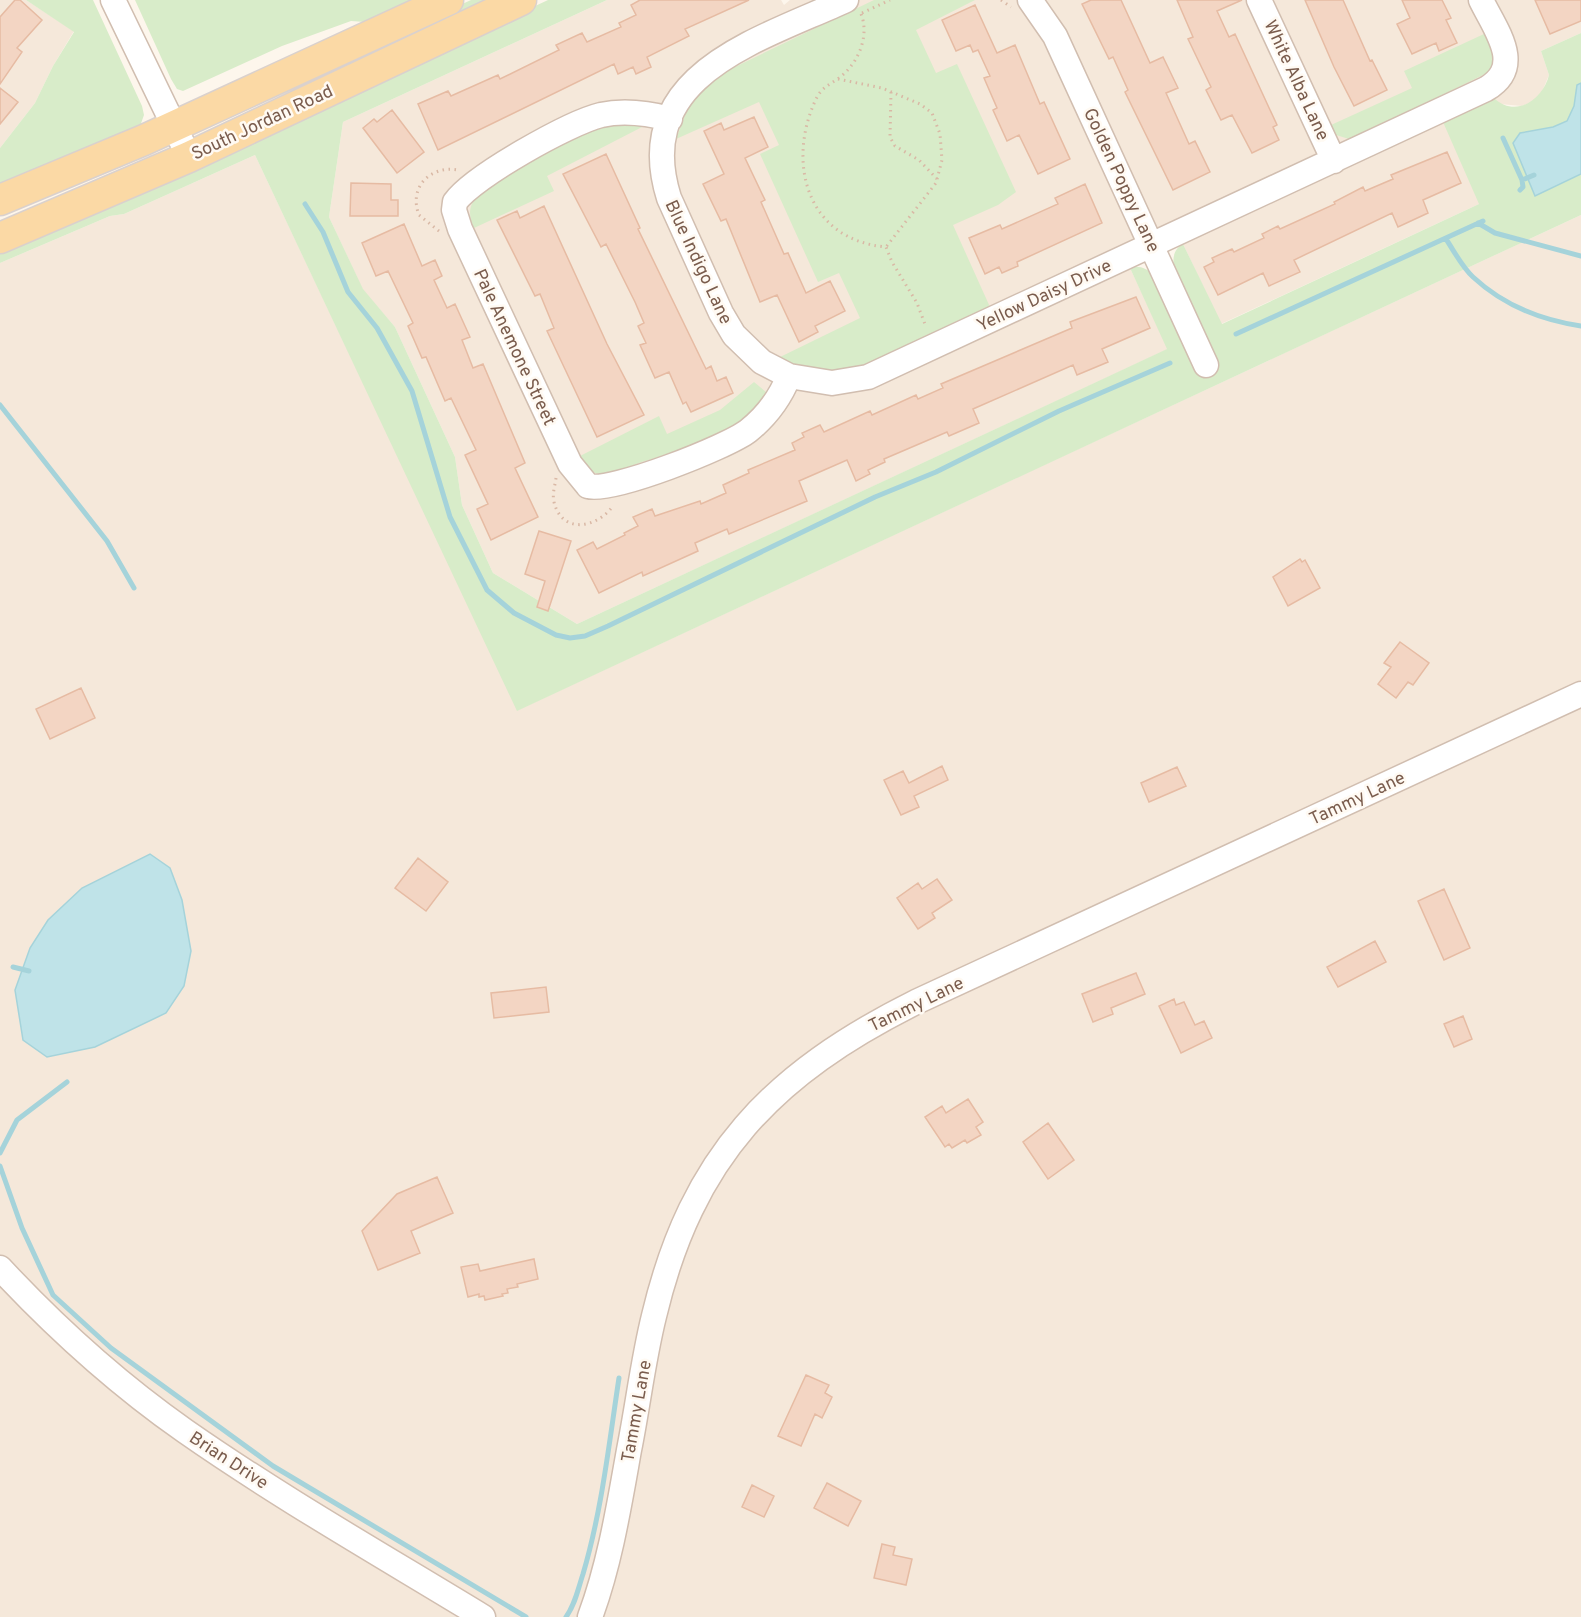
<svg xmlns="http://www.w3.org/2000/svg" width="1581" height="1617" font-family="Overpass,sans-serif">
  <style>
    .residential { fill: #f5e8da }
    .green { fill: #d8ecc9 }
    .water { fill: #bfe3e8; stroke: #a5d3da; stroke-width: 1.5 }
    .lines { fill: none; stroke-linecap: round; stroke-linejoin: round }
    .stream { stroke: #a5d3da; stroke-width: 5 }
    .building { fill: #f3d5c3; stroke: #e6bba3; stroke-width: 1.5 }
    .minor-casing { stroke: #d1beb0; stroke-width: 27 }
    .major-casing { stroke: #dad1cd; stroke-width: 33 }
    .path { stroke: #d9b8a5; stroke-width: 3; stroke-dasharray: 1.5 4.5; stroke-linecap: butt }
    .minor { stroke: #fff; stroke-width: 24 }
    .major { stroke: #fbd9a5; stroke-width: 30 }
    .labels { text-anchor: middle; stroke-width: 5; stroke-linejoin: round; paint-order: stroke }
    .street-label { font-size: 18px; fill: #7a5c4d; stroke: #fffaf3 }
  </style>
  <rect width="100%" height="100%" fill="#fdf6ec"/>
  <!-- residential -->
  <path class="residential" d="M0,0H26L74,31L53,66L35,103L0,148Z
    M607,0H781L784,5L790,0H1581V33L1541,51L1549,75L1541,94L1532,102L1522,106L1500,104L1479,204L1221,324L1183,244L1130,268L1168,349L577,624L493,573L462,505L455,457L395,327L363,290L329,217L343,122Z
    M255,155L518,710L1581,215V1617H0V263L110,216L124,214Z"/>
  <!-- green -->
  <path class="green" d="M26,0H93L142,106L144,115L139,129L0,188V148L35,103L53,66L74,32Z
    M135,0H420L365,22L351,21L282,46L183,91L177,89L171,79Z
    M471,0H497L395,45L393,42L395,35Z
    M548,0H607L343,122L329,217L363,289L395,327L455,457L462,505L493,573L577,624L1167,349L1130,268C1138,265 1147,268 1153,275L1197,369L1218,360L1174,266C1172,257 1175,248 1183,244L1222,324L1479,204L1443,122L1494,98C1516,119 1543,99 1549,75L1541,51L1581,33V215L517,711L255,155L124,214L110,216L0,263V249L347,94Z
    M874,0H975L916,30L936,73L957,64L1016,192L998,205L953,225L990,307L857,368C829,373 804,370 778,358L860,318L839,273L818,282L760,154L779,145L759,102L676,139L687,110L695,97L716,76Z
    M1484,34C1491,49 1499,59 1487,73L1357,137L1349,139L1336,135L1331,125L1412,88L1404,71Z
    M637,125L644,126L547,176L554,191L474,228C470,220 468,210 473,202C484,184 578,134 601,128C613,125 625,125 637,125Z
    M754,382L766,392C750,433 678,450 639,463C627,467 612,476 599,474C589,472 583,465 580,456L659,416L667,434L720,410Z"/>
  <!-- water -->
  <path class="water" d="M1581,83V174L1535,196L1513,143L1520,133L1553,127L1567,121L1574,106L1577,85Z
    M150,854L170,868L182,900L191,951L184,986L166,1013L95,1047L47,1057L23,1040L15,990L30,948L48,920L82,888Z"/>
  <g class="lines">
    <!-- stream -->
    <path class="stream" d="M1503,138L1522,180L1534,175
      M1520,190L1523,187L1522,180
      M305,204L323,232L348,292L377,328L412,391L450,517L487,590L514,613L556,635L570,638L585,636L608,626L875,497L936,472L1059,411L1170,363
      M1478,223L1495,233L1581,256
      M1446,239C1454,251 1462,267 1473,277C1503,305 1541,320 1581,326
      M1236,334L1483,221
      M0,405L107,541L134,588
      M13,967L29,971
      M0,1153L17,1120L67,1082
      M0,1166L22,1228L53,1295L111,1348L273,1466L526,1617
      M566,1617C575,1605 578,1589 583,1574C602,1510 609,1443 619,1378"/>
  </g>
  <!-- building -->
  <path class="building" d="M15,0H20L42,20L17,48L22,52L0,84V17Z
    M640,0H749L685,29L689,36L647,57L651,67L636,74L633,67L618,74L614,64L438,150L418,104L448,91L451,96L498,75L500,79L559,50L556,45L582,33L587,42L621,27L619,23L636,15L631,5Z
    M1091,0H1121L1150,63L1163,57L1178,88L1166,93L1189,144L1195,141L1210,172L1173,190L1125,92L1128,90L1113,57L1109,59L1082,4Z
    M1177,0H1242L1217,11L1229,37L1235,34L1277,125L1273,127L1279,140L1252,153L1232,115L1221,120L1206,90L1211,87L1188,39L1193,37Z
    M1305,0H1343L1370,61L1372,60L1387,90L1354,106L1334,67Z
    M1402,0H1442L1451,18L1446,20L1457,43L1439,51L1436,43L1412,54L1397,24L1410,18Z
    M1535,0H1581V21L1550,34Z
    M975,5L997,53L1015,45L1040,104L1044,102L1070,159L1038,174L1019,135L1007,141L993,110L997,108L984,78L990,76L978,50L973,52L970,45L956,51L942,20Z
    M0,88L18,102L0,124Z
    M392,110L424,152L397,173L363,128L374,119L377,122Z
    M754,117L768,147L745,158L765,200L761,202L784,254L788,253L806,293L830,281L845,311L815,326L818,332L799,342L777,295L760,302L726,219L721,221L703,184L724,174L704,131L721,123L724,130Z
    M1447,152L1461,183L1423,200L1428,213L1398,227L1392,213L1294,260L1300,272L1269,286L1263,273L1218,295L1204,267L1214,262L1212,258L1232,249L1234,252L1264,238L1262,234L1278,226L1280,229L1335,204L1334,202L1363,187L1365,191L1393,179L1391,175Z
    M606,154L640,228L638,229L706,369L711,366L717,381L726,377L733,393L691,412L686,402L683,404L669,372L655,378L640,345L646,343L638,326L644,323L635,302L606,244L601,247L563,174Z
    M351,183L391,184V200H398V216H350Z
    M1085,184L1102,223L1017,262L1018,266L1002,273L999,267L985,274L969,238L1000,225L1002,229L1058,204L1055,198Z
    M544,206L607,344L644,415L597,437L547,331L554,328L540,294L535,296L497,220L517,211L520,218Z
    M404,224L422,266L435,260L442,276L434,280L447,308L455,304L470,337L462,340L473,368L483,364L525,463L515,468L538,517L491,540L477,509L488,504L465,455L476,450L451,398L445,401L426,357L422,358L408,326L413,323L388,271L376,276L362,243Z
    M1136,297L1150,328L1102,349L1108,362L1077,375L1073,365L973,409L979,423L949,436L947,432L884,459L885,462L868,470L870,474L856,481L847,460L799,481L807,501L729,534L727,529L695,543L698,551L643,576L642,572L599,593L577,550L593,542L597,549L625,535L624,533L638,526L633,517L652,509L655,516L700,501L701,504L726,493L723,485L749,473L748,470L795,450L792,443L804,437L802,433L820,425L824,432L870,411L872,415L916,395L918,399L943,388L941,384L1072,328L1070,322Z
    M539,531L571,541L548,611L537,607L545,581L525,574Z
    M1300,559L1302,562L1305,560L1320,588L1288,606L1273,577Z
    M1400,642L1429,663L1413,685L1408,682L1396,698L1378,684L1391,667L1384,663Z
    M81,688L95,718L50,739L36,709Z
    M942,766L948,780L914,796L919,807L901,815L884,780L903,771L909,783Z
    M1177,767L1186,786L1149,802L1141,783Z
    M418,858L448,882L426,911L395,888Z
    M937,879L952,900L932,913L935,918L918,929L897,898L918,883L922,889Z
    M1444,889L1470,948L1444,960L1418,901Z
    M1375,941L1386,962L1338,987L1327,967Z
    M1136,973L1145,994L1111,1008L1113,1014L1093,1022L1082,994Z
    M546,987L549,1012L494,1018L491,993Z
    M1174,999L1176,1005L1184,1002L1195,1025L1204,1021L1212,1038L1181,1053L1159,1006Z
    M1463,1016L1472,1039L1454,1047L1444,1024Z
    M968,1099L983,1122L976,1127L981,1135L967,1143L965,1140L952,1148L949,1144L945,1147L925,1117L942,1106L946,1113Z
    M1048,1123L1074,1160L1048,1179L1023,1142Z
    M437,1177L453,1213L411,1231L420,1253L378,1270L362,1231L397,1194Z
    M534,1259L538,1279L517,1284L518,1287L507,1289L508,1293L502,1294L503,1296L485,1300L484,1296L479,1297V1294L468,1297L461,1267L478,1264L480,1271Z
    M806,1375L829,1385L825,1393L832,1397L822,1418L815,1414L801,1446L778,1436Z
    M827,1483L861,1501L848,1526L814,1508Z
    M752,1485L774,1496L764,1517L742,1507Z
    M882,1544L895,1547L893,1555L912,1559L906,1585L874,1578Z"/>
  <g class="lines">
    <!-- minor casing -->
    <g class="minor-casing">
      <path id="minor" d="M113,0L189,157
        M1030,0L1055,36L1206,365
        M1259,0L1334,161
        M455,202L454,210L460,229L570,464L588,486
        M455,202C474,176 569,123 601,115C624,110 647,113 670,119
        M789,376L762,362L734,335L721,313L669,198C630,74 760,40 846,0
        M588,486C611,493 727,447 748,431C767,416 780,398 789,376L832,383L868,377L1486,89C1525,66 1496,31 1481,0
        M0,1268C56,1328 118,1384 185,1431C281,1498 383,1556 483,1617
        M590,1617C610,1563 619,1506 629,1450C638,1405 643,1360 654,1316C692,1156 772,1074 916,1002L1581,694"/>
    </g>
    <!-- major casing -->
    <g class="major-casing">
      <path id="major" d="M0,200L144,140L448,0
        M0,238L189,157L521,0"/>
    </g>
    <!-- path -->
    <path class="path" d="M1001,0L1011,7
      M862,13L890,0
      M861,14C870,36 858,64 839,78C829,85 822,87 816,99C786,163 807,240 886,247L892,262L917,303L926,327
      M838,79L882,88L920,104L932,113L940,134L942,160L936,183L886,247
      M891,92L890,137L895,146L919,160L937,179
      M439,231L419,215C408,187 431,165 458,170
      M556,478C555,486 552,494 554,502C562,535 597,528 613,506"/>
    <!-- minor -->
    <use href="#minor" class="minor"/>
    <!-- major -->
    <use href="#major" class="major"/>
  </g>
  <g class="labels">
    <!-- street labels -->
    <g class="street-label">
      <text transform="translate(1297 80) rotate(65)" y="6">White Alba Lane</text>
      <text transform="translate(262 122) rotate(-25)" y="6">South Jordan Road</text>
      <text transform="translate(1122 180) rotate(65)" y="6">Golden Poppy Lane</text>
      <text transform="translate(699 262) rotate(65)" y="6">Blue Indigo Lane</text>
      <text transform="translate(1044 295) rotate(-25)" y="6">Yellow Daisy Drive</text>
      <text transform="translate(515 347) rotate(65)" y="6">Pale Anemone Street</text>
      <text transform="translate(1357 798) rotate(-25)" y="6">Tammy Lane</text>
      <text transform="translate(916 1004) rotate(-26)" y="6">Tammy Lane</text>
      <text transform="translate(636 1411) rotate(-80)" y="6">Tammy Lane</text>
      <text transform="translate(229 1460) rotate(33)" y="6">Brian Drive</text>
    </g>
  </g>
</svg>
